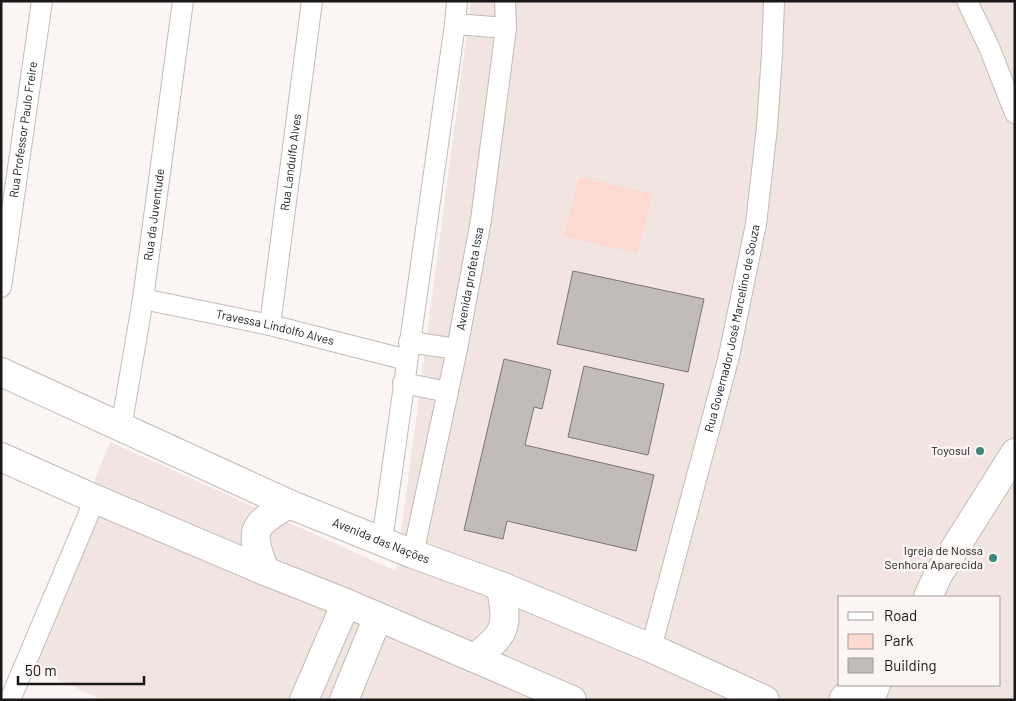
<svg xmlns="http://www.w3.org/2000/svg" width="1016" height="701" font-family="Barlow,sans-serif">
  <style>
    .built { fill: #f2e4e1; fill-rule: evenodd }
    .green { fill: #fdd9cf }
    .building { fill: #c1bbba; stroke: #7a7574 }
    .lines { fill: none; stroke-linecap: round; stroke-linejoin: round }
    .street-casing { stroke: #c0bbb9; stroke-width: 22 }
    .secondary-casing { stroke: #c0bbb9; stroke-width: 30 }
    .street { stroke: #fff; stroke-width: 20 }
    .secondary { stroke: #fff; stroke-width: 28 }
    .poi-dot { fill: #3f857d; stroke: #fbf5f4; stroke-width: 2 }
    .labels { text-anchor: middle; stroke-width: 5; stroke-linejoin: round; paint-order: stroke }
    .street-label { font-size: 12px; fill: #191717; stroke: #fbf5f4 }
    .poi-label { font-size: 12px; fill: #191717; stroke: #fbf5f4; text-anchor: end }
  </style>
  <rect width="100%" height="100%" fill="#fbf5f4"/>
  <!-- built -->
  <path class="built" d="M471,1H1015V700H102L21,662L110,442L396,571ZM840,597H1000V685H840Z"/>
  <!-- green -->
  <path class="green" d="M579,177L652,194L637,253L564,236Z"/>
  <!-- building -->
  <path class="building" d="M573,271L704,299L688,372L557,344Z
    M504,359L551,370L542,409L534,407L525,445L654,475L636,551L507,521L503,539L464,530Z
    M584,366L664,384L648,455L568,437Z"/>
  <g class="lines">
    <!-- street casing -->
    <g class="street-casing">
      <g id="street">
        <path d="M967,1L989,47L1015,113"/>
        <path d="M455,24L506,28"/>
        <path id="s1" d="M1,287L42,1"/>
        <path id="s2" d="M143,299L270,325L407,360"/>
        <path id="s3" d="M270,325L312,1"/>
        <path d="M409,342L457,349"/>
        <path d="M403,383L448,392"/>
        <path id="s4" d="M121,428L143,299L183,1"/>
        <path d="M382,541L455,24L457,1"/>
        <path id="s5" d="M413,554L457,349L481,220L506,28L505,1"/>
        <path id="s6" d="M651,648L729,356L756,224L767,127L772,54L774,1"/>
        <path d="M10,700L95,499"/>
      </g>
    </g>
    <!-- secondary casing -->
    <g class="secondary-casing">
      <g id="secondary">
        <path id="s7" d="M1,372L289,504L413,554L501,586L651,648L765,700"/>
        <path d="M1,457L95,499L265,571L346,603L572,700"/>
        <path d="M265,571C249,530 251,526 289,504"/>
        <path d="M928,597L938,575L1015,453"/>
        <path d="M475,658C509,630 507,628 501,586"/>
        <path d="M304,700L346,603"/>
        <path d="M344,700L378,617"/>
        <path d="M843,700L856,685"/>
        <path d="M870,700L876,685"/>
      </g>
    </g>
    <!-- street -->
    <use href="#street" class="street"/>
    <!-- secondary -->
    <use href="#secondary" class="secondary"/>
  </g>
  <!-- markers -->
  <g class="poi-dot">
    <circle cx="980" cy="451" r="5"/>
    <circle cx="993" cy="558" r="5"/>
  </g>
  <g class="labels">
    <!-- street labels -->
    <g class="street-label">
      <text dy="4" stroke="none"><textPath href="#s1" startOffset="159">Rua Professor Paulo Freire</textPath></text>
      <text dy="4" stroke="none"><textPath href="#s3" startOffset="164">Rua Landulfo Alves</textPath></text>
      <text dy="4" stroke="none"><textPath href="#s4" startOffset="216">Rua da Juventude</textPath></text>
      <text dy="4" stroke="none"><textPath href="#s5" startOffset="281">Avenida profeta Issa</textPath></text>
      <text dy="4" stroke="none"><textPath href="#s2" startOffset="135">Travessa Lindolfo Alves</textPath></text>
      <text dy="4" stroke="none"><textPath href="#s6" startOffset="330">Rua Governador José Marcelino de Souza</textPath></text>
      <text dy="4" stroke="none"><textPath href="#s7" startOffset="416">Avenida das Nações</textPath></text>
    </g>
    <!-- poi labels -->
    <g class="poi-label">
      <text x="970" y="455">Toyosul</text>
      <text x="983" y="555">Igreja de Nossa<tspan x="983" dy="14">Senhora Aparecida</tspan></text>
    </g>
  </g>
  <!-- border -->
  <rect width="1016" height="701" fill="none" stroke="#191717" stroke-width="5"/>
  <!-- legend -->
  <rect x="838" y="596" width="162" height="90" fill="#fbf5f4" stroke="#a19c9c"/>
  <rect x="848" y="612" width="25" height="8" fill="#ffffff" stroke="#a19c9c"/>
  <text x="884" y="621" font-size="15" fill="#191717">Road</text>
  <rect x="848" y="634" width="25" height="15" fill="#fdd9cf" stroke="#a19c9c"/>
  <text x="884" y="646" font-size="15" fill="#191717">Park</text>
  <rect x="848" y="658" width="25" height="15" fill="#c1bbba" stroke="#a19c9c"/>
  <text x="884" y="671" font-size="15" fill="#191717">Building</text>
  <!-- scale -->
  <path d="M18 676v8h126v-8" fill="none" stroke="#191717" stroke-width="2.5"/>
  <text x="25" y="676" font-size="15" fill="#191717" stroke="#fbf5f4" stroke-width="4" paint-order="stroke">50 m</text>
</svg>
